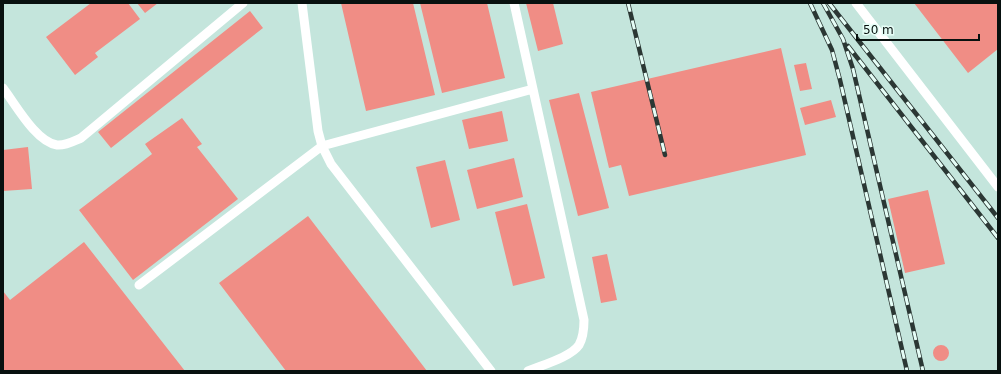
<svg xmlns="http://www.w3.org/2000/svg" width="1001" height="374" font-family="'DejaVu Sans',sans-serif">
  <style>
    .built { fill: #c4e5dc }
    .building { fill: #f08d85 }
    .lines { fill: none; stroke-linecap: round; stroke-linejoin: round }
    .lane { stroke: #fff; stroke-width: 9 }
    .rail-casing { stroke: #2b3734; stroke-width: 4.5 }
    .rail { stroke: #e5fdf6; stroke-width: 3; stroke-dasharray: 9; stroke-linecap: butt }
  </style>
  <rect width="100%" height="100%" fill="#d7efe9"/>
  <!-- built -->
  <path class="built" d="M3,3H998V371H3Z"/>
  <!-- building -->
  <path class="building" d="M91,3H128L140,19L95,53L98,57L75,75L46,37Z
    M137,3H158L145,13Z
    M341,3H413L435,95L366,111Z
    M420,3H487L505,78L442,93Z
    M526,3H553L563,44L538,51Z
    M914,3H998V49L968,73Z
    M250,11L263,28L111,148L98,132Z
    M781,48L806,155L629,196L621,165L609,168L591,92Z
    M806,63L812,89L800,91L794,65Z
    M579,93L609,208L578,216L549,100Z
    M831,100L836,117L805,125L800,108Z
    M502,111L508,141L469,149L462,120Z
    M182,118L202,144L197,147L238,199L133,280L79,210L152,154L145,144Z
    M28,147L32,189L3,191V150Z
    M514,158L523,197L477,209L467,170Z
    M445,160L460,220L431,228L416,167Z
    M928,190L945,264L905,273L888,199Z
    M527,204L545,278L513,286L495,212Z
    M308,216L427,371H286L219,283Z
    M84,242L185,371H3V291L10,300Z
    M607,254L617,300L601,303L592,257Z
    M933 353a8 8 0 1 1 16 0a8 8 0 1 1-16 0Z"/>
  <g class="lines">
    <!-- lane -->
    <path class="lane" d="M302,3L318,131L322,146L331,164L491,371
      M514,3L584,320C584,329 583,338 579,345C571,357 542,365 528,371
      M856,3L998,187
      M3,88C16,105 36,142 57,145C65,146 74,141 81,138L243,3
      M139,285L322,146L533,89"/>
    <!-- rail casing -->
    <g class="rail-casing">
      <path id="rail" d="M628,3L665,155
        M810,3L832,50L840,80L907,371
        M823,3L843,39L853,69L923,371
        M829,3L998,218
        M848,46L998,238"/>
    </g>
    <!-- rail -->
    <use href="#rail" class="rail"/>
  </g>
  <!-- border -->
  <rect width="1001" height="374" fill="none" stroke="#08110f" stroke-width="8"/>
  <!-- scale -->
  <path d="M857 34v6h122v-6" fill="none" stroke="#08110f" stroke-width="2"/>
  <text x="863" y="34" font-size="12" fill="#08110f" stroke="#e5fdf6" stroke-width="3" paint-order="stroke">50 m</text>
</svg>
